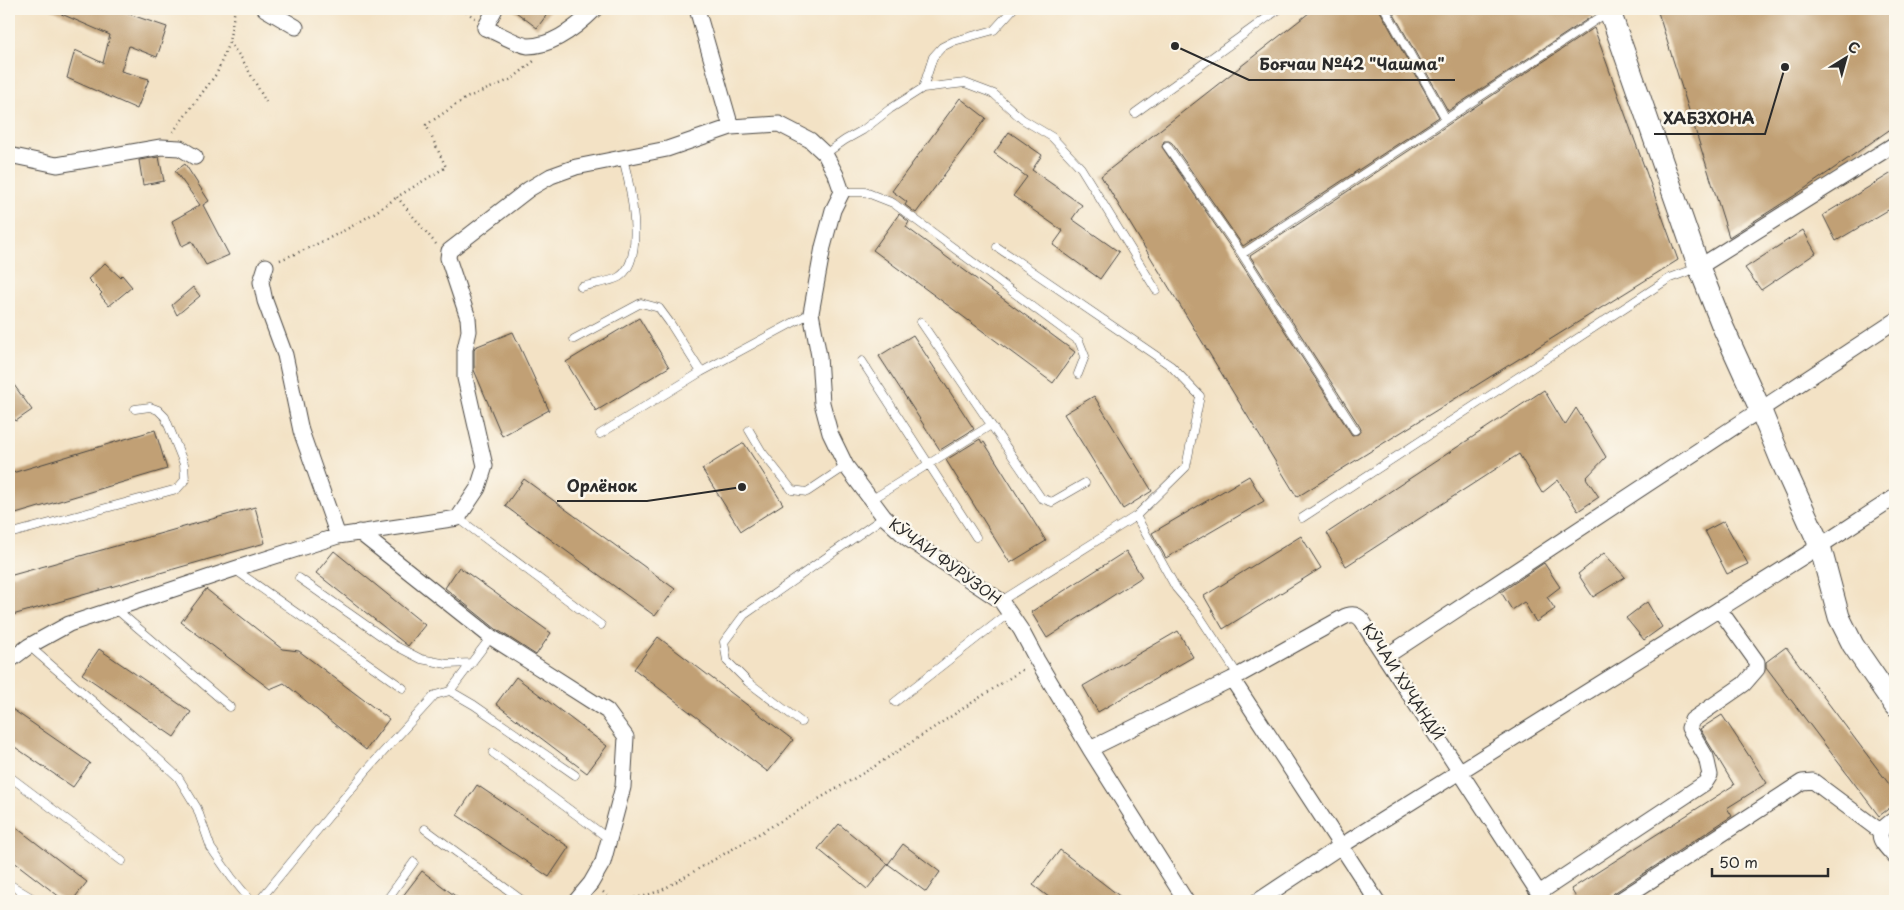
<svg xmlns="http://www.w3.org/2000/svg" width="1904" height="910" font-family="'Playpen Sans',sans-serif">
  <style>
    .building { fill: #c1a075 }
    .lines { fill: none; stroke-linecap: round; stroke-linejoin: round }
    .lane-casing { stroke: #494642; stroke-width: 9 }
    .street-casing { stroke: #494642; stroke-width: 17 }
    .secondary-casing { stroke: #494642; stroke-width: 23 }
    .path { stroke: #494642; stroke-width: 2.5; stroke-dasharray: 1 4; stroke-linecap: butt }
    .lane { stroke: #fff; stroke-width: 8 }
    .street { stroke: #fff; stroke-width: 15 }
    .secondary { stroke: #fff; stroke-width: 21 }
    .labels { text-anchor: middle; stroke-width: 5; stroke-linejoin: round; paint-order: stroke }
    .street-label { font-size: 15px; fill: #2b2b2b; stroke: #fbf7ec }
    .leader { fill: none; stroke: #2b2b2b; stroke-width: 2 }
    .callout-dot { fill: #2b2b2b; stroke: #fbf7ec; stroke-width: 2 }
    .callout-label { font-size: 16px; text-anchor: middle; font-weight: bold; fill: #2b2b2b; stroke: #fbf7ec; stroke-width: 5; stroke-linejoin: round; paint-order: stroke }
  </style>
  <rect width="100%" height="100%" fill="#fbf7ec"/>
  <filter id="ink" filterUnits="userSpaceOnUse"><feTurbulence type="fractalNoise" baseFrequency=".02" numOctaves="2"/><feDisplacementMap in="SourceGraphic" scale="10" xChannelSelector="R" yChannelSelector="G"/><feConvolveMatrix kernelMatrix="1 2 1 2 8 2 1 2 1" color-interpolation-filters="sRGB"/></filter>
  <filter id="wash" filterUnits="userSpaceOnUse"><feTurbulence type="fractalNoise" baseFrequency=".0096" numOctaves="4" result="noise"/><feDisplacementMap in="SourceGraphic" scale="20" xChannelSelector="R" yChannelSelector="G"/><feGaussianBlur stdDeviation="1.12" result="paint"/><feColorMatrix in="noise" values="0 0 0 0 0 0 0 0 0 0 0 0 0 0 0 0 0 1.4 0 .05"/><feComposite in="paint" operator="in"/></filter>
  <g filter="url(#wash)">
    <rect width="100%" height="100%" fill="#f3e2c5"/>
    <g id="blocks">
      <!-- building -->
      <path class="building" d="M50,9H114L167,27L157,57L129,46L121,71L149,79L137,109L67,78L75,50L103,63L110,35Z
        M512,9H551L537,28Z
        M1314,9H1379L1439,117L1243,246L1172,143L1169,141H1164L1162,147L1237,257L1352,435L1358,434L1361,430L1360,427L1250,256L1594,28L1678,260L1297,497L1101,176Z
        M1391,9H1588L1591,17L1448,111Z
        M1657,9H1895V126L1797,194L1729,237Z
        M960,98L986,118L916,213L905,205L907,202L892,191Z
        M1009,132L1042,155L1032,170L1082,205L1072,219L1119,252L1100,279L1053,245L1063,231L1013,196L1027,177L994,153Z
        M159,157L164,181L143,185L139,160Z
        M185,164L209,201L203,205L229,255L206,265L192,241L182,246L172,221L200,205L175,171Z
        M1895,171V206L1836,241L1823,215Z
        M899,214L909,222L906,227L1075,352L1053,383L873,250Z
        M1803,230L1816,253L1761,290L1745,268Z
        M105,263L120,277L122,275L132,287L109,306L100,295L102,293L88,279Z
        M193,287L200,296L177,315L172,305Z
        M639,318L669,367L596,411L566,362Z
        M513,332L549,410L502,436L474,370V350L475,347Z
        M913,335L974,429L940,450L879,356Z
        M9,378L32,410L16,421L9,412Z
        M1544,390L1565,425L1576,408L1606,457L1586,478L1599,497L1578,511L1558,480L1542,493L1519,454L1346,566L1327,533Z
        M1094,396L1152,491L1123,509L1064,414Z
        M155,430L167,469L9,516V474Z
        M980,439L982,443L984,442L1046,541L1010,563L946,460Z
        M744,443L783,504L741,531L702,469Z
        M1249,476L1264,501L1166,558L1152,533Z
        M524,479L675,589L655,616L505,506Z
        M255,507L265,543L9,616V576Z
        M1724,521L1748,564L1727,574L1705,531Z
        M1301,536L1321,568L1223,629L1204,596Z
        M334,551L425,625L408,646L316,573Z
        M1126,551L1142,577L1047,638L1031,612Z
        M1604,553L1625,577L1593,597L1578,574Z
        M1544,563L1560,587L1547,597L1555,609L1536,622L1524,602L1512,610L1501,592Z
        M459,567L551,633L536,655L496,629L445,588Z
        M206,589L282,649L299,651L389,719L366,750L284,683L270,689L181,622Z
        M1647,602L1662,627L1644,640L1626,618Z
        M1178,631L1193,657L1098,712L1083,686Z
        M658,637L793,740L768,772L634,669Z
        M1786,647L1895,792V804L1879,816L1766,667V662Z
        M99,649L191,712L174,737L82,674Z
        M516,677L607,746L587,773L496,704Z
        M9,707L90,763L73,787L9,743Z
        M1722,715L1767,783L1727,808L1732,816L1614,893L1608,901H1578L1571,889L1734,785L1700,729Z
        M477,785L569,847L549,877L457,815Z
        M9,822L87,882L72,901H65L9,858Z
        M839,824L888,864L867,889L818,849Z
        M903,844L940,872L926,892L888,864Z
        M1060,850L1126,901H1054L1033,885Z
        M422,871L462,901H399Z"/>
    </g>
  </g>
  <g filter="url(#ink)">
    <use href="#blocks" fill-opacity="0" stroke="#494642" stroke-width="1"/>
    <g class="lines">
      <!-- lane casing -->
      <g class="lane-casing">
        <path id="lane" d="M1385,9L1446,119
          M923,88L933,57L942,47L954,41L994,30L1013,9
          M1135,113L1279,9
          M1167,146L1242,254L1355,430
          M825,154L845,140L863,130L890,109L923,88L965,83L994,94L1022,119L1052,137L1081,168L1156,290
          M842,192H865L893,203L1079,341L1085,356L1078,374
          M997,247L1171,366L1200,396L1186,467L1136,516L1001,601
          M1242,254L1608,12
          M581,287C590,284 611,282 619,277C647,259 630,185 623,158
          M921,322L1041,498L1052,502L1085,483
          M574,339L641,303L659,308L670,323L701,372
          M862,361L976,537
          M749,430L762,452L792,490L807,492L846,466
          M600,434L701,372L811,313
          M871,500L991,425
          M1136,516L1176,588L1198,614L1238,675
          M458,518L601,625
          M1302,518L1670,278L1697,268
          M9,534L177,489L185,480L184,464L165,417L158,410L150,407L135,409
          M234,569L403,688
          M299,578L394,645L421,659L447,664L472,663
          M116,609L230,707
          M29,646L140,742L178,777L197,808L211,848L232,878L251,901
          M450,691L491,637
          M895,702L1009,613
          M801,722L748,682L727,661L724,642L744,615L884,517
          M493,753L609,839
          M9,776L122,861
          M425,829L523,901
          M9,884L37,901
          M259,901L367,770L435,695L450,691L474,705L575,775
          M386,901L414,862"/>
      </g>
      <!-- street casing -->
      <g class="street-casing">
        <path id="street" d="M265,9L296,27
          M495,9L485,28C496,32 518,45 528,46C554,46 578,26 595,9
          M697,9L731,127L779,124L810,140L825,154L836,175L842,192L833,210L823,247L811,313L819,356L822,403L830,433L846,466L884,517L907,538L1001,601L1021,630L1037,660L1090,749L1186,901
          M9,155L57,165L161,147L180,148L195,157
          M266,266L261,282L265,301L285,355L301,431L338,536
          M1699,267L1895,144
          M359,532L491,637L607,711L626,737L623,787L603,862L591,883L576,901
          M1385,657L1895,321
          M9,661L29,646L69,624L234,569L338,536L458,518L478,488L485,466L465,378V349L469,331L468,318L448,258L449,251L529,189L551,176L576,167L667,149L731,127
          M1232,679L1377,901
          M1090,749L1232,679L1342,618C1355,611 1361,616 1367,629L1544,901
          M1895,819C1872,834 1879,839 1895,857
          M1539,893L1705,783L1710,775L1706,757L1689,728L1692,720L1744,684L1757,669V662L1719,609
          M1258,901L1341,846L1820,546L1895,497
          M1619,901L1802,782L1813,781L1880,831"/>
      </g>
      <!-- secondary casing -->
      <g class="secondary-casing">
        <path id="secondary" d="M1609,9L1699,267L1722,325L1761,411L1781,460L1820,546L1839,617L1853,645L1895,706"/>
      </g>
      <!-- path -->
      <path class="path" d="M462,9L475,18
        M229,42L242,59L266,102
        M173,132L217,73L229,42L235,9
        M436,244L397,197L446,167L426,125L466,98L512,79L534,61
        M280,260C322,243 361,224 397,197
        M603,892L614,901L645,896L662,890L872,768L1025,668"/>
      <!-- lane -->
      <use href="#lane" class="lane"/>
      <!-- street -->
      <use href="#street" class="street"/>
      <!-- secondary -->
      <use href="#secondary" class="secondary"/>
    </g>
  </g>
  <g class="labels">
    <!-- street labels -->
    <g class="street-label">
      <text transform="translate(945 562) rotate(36)" y="5">КӮЧАИ ФУРУЗОН</text>
      <text transform="translate(1403 682) rotate(57)" y="5">КӮЧАИ ХУҶАНДӢ</text>
    </g>
  </g>
  <!-- callouts -->
  <path class="leader" d="M1175 46L1249 80H1455M1785 67L1765 134H1654M742 487L647 501H557"/>
  <g class="callout-dot">
    <circle cx="1175" cy="46" r="5"/>
    <circle cx="1785" cy="67" r="5"/>
    <circle cx="742" cy="487" r="5"/>
  </g>
  <g class="callout-label">
    <text x="1352" y="70">Боғчаи №42 "Чашма"</text>
    <text x="1709" y="124">ХАБЗХОНА</text>
    <text x="602" y="492">Орлёнок</text>
  </g>
  <!-- margin -->
  <rect width="1904" height="910" fill="none" stroke="#fbf7ec" stroke-width="30"/>
  <!-- north arrow -->
  <g transform="translate(1846 58) rotate(37)" stroke="#fbf7ec" stroke-width="4" paint-order="stroke">
  <path d="M0-4L9 19L0 12L-9 19Z" fill="#2b2b2b"/>
  <text y="-8" font-size="14" font-weight="bold" text-anchor="middle" fill="#2b2b2b">С</text>
  </g>
  <!-- scale -->
  <path d="M1712 868v8h116v-8" fill="none" stroke="#2b2b2b" stroke-width="2.5"/>
  <text x="1719" y="868" font-size="15" fill="#2b2b2b" stroke="#fbf7ec" stroke-width="4" paint-order="stroke">50 m</text>
</svg>
